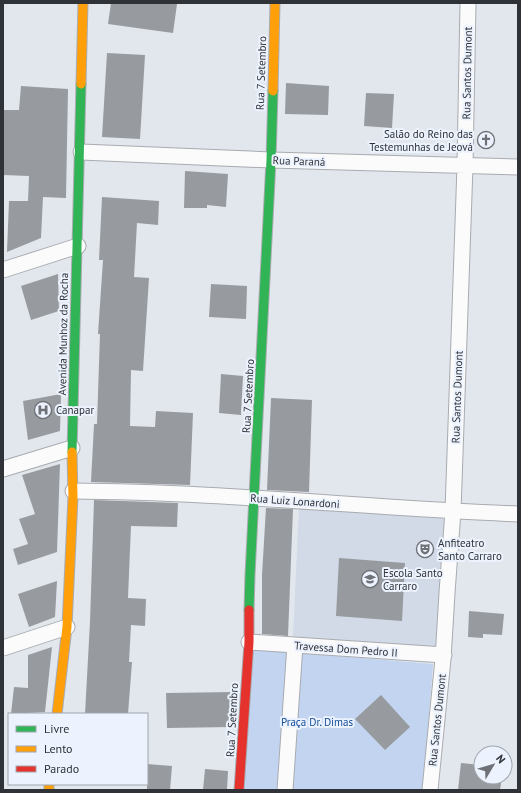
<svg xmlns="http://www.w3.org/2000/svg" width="521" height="793" font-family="'PT Sans',sans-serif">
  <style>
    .built { fill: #d1dae6 }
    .green { fill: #c2d4ef }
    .building { fill: #979b9f }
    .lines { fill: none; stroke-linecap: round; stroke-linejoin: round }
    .street-casing { stroke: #a8abb0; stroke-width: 17 }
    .fast-casing { stroke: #a8abb0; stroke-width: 11 }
    .slow-casing { stroke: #a8abb0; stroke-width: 11 }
    .jam-casing { stroke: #a8abb0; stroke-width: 11 }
    .street { stroke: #fbfbfc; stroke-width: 15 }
    .fast { stroke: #30b455; stroke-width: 9 }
    .slow { stroke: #ff9f0a; stroke-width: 9 }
    .jam { stroke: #e5322d; stroke-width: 9 }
    .labels { text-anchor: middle; stroke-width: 4; stroke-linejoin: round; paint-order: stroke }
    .street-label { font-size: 11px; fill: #2f3236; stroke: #ecf3fe }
    .poi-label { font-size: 11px; fill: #2f3236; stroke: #ecf3fe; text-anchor: start }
    .park-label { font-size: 11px; fill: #134d98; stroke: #ecf3fe }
  </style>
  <rect width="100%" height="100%" fill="#e2e7ed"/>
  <!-- built -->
  <path class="built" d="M299,507L448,519L440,650L293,638Z"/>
  <!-- green -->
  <path class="green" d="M254,649L433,664L423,790H243Z"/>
  <!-- building -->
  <path class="building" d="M111,3H167L177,4L173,33L108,24Z
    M107,53L145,55L140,139L102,137Z
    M286,83L329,86L328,115L285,114Z
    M21,86L68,89L66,198L43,197L41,238L7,252L9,201H28L29,176L3,175V110H19Z
    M366,93L394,94L392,128L364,126Z
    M185,171L228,174L226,207L207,205V208H184Z
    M102,197L159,201L158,225L137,223L134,277L149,278L143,371L131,370L130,426L155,427L156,411L193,413L190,485L91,482L94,424H97L100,334H98L103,260H99Z
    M58,274L59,311L31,320L21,286Z
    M211,284L247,286L246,319L209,317Z
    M221,374L243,376L241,415L219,413Z
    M61,394L60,431L28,440L23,401Z
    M271,398L312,400L309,492L267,490Z
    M60,464L57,552L18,565L13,549L28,544L19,519L35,514L22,475Z
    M94,500L178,503L177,527L131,526L128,598L146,599L145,626L131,625L129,662H132L128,714H85L90,622Z
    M266,508L293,509L288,636L262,634V575Z
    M339,558L405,563L402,621L336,616Z
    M57,581L55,617L29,627L18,594Z
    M469,611L504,614L502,635L483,634V638L468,637Z
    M52,647L45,712L11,714L14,687L28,688V655Z
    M233,692L231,727L167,728L166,693Z
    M381,695L410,727L385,750L355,719Z
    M461,763L481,765V777H502L500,790H458Z
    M147,764L172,766L170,790H147Z
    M205,769L228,771L227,790H203Z"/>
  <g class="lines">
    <!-- street casing -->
    <g class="street-casing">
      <path id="street" d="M81,152L271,160L518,167
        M3,270L78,246
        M3,469L72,448
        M73,491C221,492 370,508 518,514
        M249,642L444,655
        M3,648L67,627
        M285,790L295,645
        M430,790L443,659L447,593L453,511L465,166L468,3"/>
    </g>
    <!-- fast casing -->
    <g class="fast-casing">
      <path id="fast" d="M72,452L81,84
        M249,610L250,575L271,160L273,91"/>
    </g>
    <!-- slow casing -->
    <g class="slow-casing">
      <path id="slow" d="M81,84L83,3
        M273,91L275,3
        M57,714L67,627L73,497L72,452
        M49,784V790"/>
    </g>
    <!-- jam casing -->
    <g class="jam-casing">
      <path id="jam" d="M239,790L249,642V610"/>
    </g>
    <!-- street -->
    <use href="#street" class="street"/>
    <!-- fast -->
    <use href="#fast" class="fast"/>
    <!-- slow -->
    <use href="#slow" class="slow"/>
    <!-- jam -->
    <use href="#jam" class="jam"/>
  </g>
  <!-- icons -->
  <defs>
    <g id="church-ring" transform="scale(0.9)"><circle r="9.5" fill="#ecf3fe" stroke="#6e7176" stroke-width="1.5"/><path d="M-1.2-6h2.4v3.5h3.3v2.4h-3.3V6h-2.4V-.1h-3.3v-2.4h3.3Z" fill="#6e7176"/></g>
    <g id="hospital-ring" transform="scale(0.9)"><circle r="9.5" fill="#ecf3fe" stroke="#6e7176" stroke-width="1.5"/><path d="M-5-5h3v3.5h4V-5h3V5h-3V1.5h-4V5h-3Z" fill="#6e7176"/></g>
    <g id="theatre-ring" transform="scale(0.9)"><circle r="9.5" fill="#ecf3fe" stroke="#6e7176" stroke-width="1.5"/><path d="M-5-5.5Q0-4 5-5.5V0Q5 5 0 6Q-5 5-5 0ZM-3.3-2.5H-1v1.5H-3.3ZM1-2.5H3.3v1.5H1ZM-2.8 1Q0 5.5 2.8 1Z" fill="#6e7176"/></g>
    <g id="school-ring" transform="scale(0.9)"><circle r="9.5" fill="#ecf3fe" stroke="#6e7176" stroke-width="1.5"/><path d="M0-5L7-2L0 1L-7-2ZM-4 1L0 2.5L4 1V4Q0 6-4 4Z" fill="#6e7176"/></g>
  </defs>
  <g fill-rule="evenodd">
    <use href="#church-ring" x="486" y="140"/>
    <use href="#hospital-ring" x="43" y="410"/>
    <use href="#theatre-ring" x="425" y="549"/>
    <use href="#school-ring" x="370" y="579"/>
  </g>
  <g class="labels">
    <!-- street labels -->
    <g class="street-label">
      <text transform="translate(261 73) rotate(-88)" y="4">Rua 7 Setembro</text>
      <text transform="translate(467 73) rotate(-89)" y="4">Rua Santos Dumont</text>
      <text transform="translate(299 161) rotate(2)" y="4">Rua Paraná</text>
      <text transform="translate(63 334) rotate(-89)" y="4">Avenida Munhoz da Rocha</text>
      <text transform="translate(248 396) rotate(-87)" y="4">Rua 7 Setembro</text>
      <text transform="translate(457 397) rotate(-88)" y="4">Rua Santos Dumont</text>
      <text transform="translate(295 501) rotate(4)" y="4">Rua Luiz Lonardoni</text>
      <text transform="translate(346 649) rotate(4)" y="4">Travessa Dom Pedro II</text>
      <text transform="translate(232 720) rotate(-87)" y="4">Rua 7 Setembro</text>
      <text transform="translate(437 720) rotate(-84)" y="4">Rua Santos Dumont</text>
    </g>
    <!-- poi labels -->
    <g class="poi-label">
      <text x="473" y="138" text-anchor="end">Salão do Reino das<tspan x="473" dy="13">Testemunhas de Jeová</tspan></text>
      <text x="56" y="414">Canapar</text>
      <text x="438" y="547">Anfiteatro<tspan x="438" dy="13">Santo Carraro</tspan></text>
      <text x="383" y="577">Escola Santo<tspan x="383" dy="13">Carraro</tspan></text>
    </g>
    <!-- park labels -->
    <g class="park-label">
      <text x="317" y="726">Praça Dr. Dimas</text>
    </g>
  </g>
  <!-- border -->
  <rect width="521" height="793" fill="none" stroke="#2f3236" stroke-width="8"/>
  <!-- legend -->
  <rect x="8" y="713" width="140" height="72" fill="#ecf3fe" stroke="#a0a6ae"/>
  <rect x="16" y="726" width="20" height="6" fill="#30b455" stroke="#a0a6ae"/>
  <text x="44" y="733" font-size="12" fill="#2f3236">Livre</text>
  <rect x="16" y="746" width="20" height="6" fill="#ff9f0a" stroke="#a0a6ae"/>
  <text x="44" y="753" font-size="12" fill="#2f3236">Lento</text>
  <rect x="16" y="766" width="20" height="6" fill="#e5322d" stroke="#a0a6ae"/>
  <text x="44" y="773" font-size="12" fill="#2f3236">Parado</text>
  <!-- north arrow -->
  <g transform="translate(493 765) rotate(52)"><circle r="19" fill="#ecf3fe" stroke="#a0a6ae"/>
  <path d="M0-3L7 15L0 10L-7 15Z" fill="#6e7176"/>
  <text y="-6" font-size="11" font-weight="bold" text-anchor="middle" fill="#2f3236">N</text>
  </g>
</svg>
